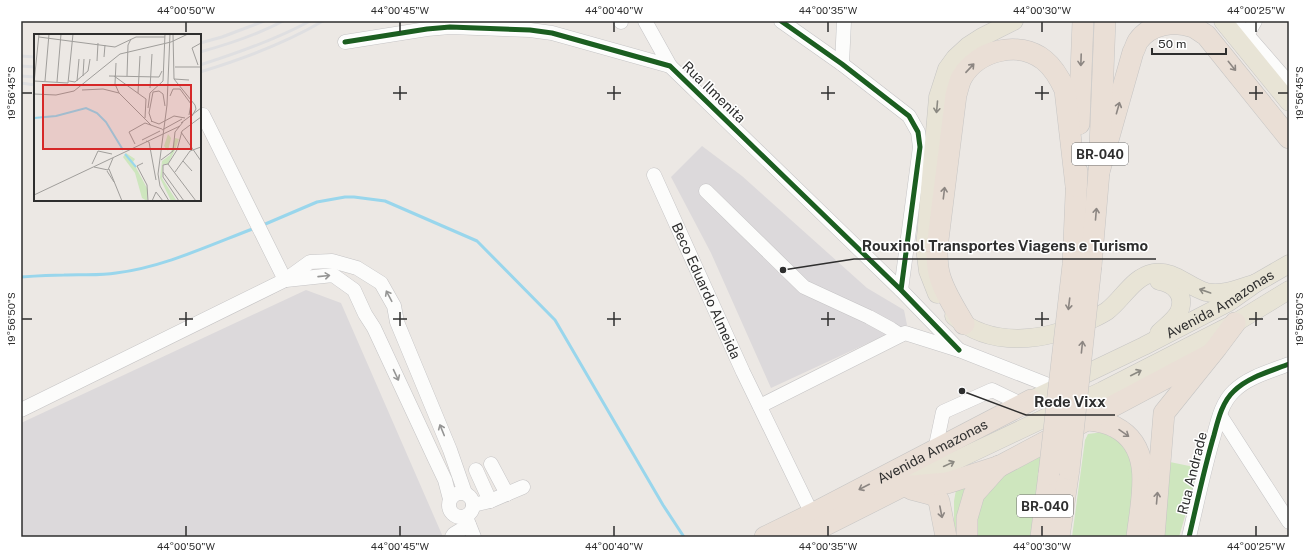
<svg xmlns="http://www.w3.org/2000/svg" width="1310" height="558" font-family="'Public Sans',sans-serif">
  <style>
    .industrial { fill: #dcd9db }
    .green { fill: #cee6be }
    .lines { fill: none; stroke-linecap: round; stroke-linejoin: round }
    .stream { stroke: #99d6ec; stroke-width: 3 }
    .minor-casing { stroke: #c5c4c5; stroke-width: 15 }
    .major-casing { stroke: #c6c5c4; stroke-width: 19 }
    .highway-casing { stroke: #c6c5c4; stroke-width: 22 }
    .minor { stroke: #fcfcfb; stroke-width: 14 }
    .major { stroke: #e8e4d6; stroke-width: 18 }
    .highway { stroke: #eadfd6; stroke-width: 21 }
    .rail { stroke: #dfdfe1; stroke-width: 3 }
    .highway-bridge-casing { stroke: #c6c5c4; stroke-width: 22; stroke-linecap: butt }
    .highway-bridge { stroke: #eadfd6; stroke-width: 21 }
    .cycleway-casing { stroke: #fff; stroke-width: 8 }
    .cycleway { stroke: #1b5e20; stroke-width: 5 }
    .oneway { stroke: #8c8682 }
    .oneway2 { stroke: #8b8982 }
    .oneway3 { stroke: #959594 }
    .ticks { fill: none; stroke: #2e2e2e; stroke-width: 1.5 }
    .labels { text-anchor: middle; stroke-width: 3; stroke-linejoin: round; paint-order: stroke }
    .shield { fill: #fff; stroke: #6d6d6d; stroke-width: 1 }
    .shield-label { font-size: 13px; font-weight: bold; fill: #2e2e2e }
    .street-label { font-size: 14px; fill: #2e2e2e; stroke: #fff }
    .inset-river { fill: none; stroke: #99d6ec; stroke-width: 2 }
    .inset-road { fill: none; stroke: #a09e9b; stroke-width: 1 }
    .view { fill: #d62828; fill-opacity: 0.15; stroke: #d62828; stroke-width: 2 }
    .inset-edge { fill: none; stroke: #2e2e2e; stroke-width: 2 }
    .leader { fill: none; stroke: #2e2e2e; stroke-width: 1.5 }
    .callout-dot { fill: #2e2e2e; stroke: #fff; stroke-width: 1.5 }
    .callout-label { font-size: 15px; text-anchor: middle; font-weight: bold; fill: #2e2e2e; stroke: #fff; stroke-width: 3; stroke-linejoin: round; paint-order: stroke }
    .neatline { fill: none; stroke: #2e2e2e; stroke-width: 1.5 }
    .ticks-label { font-size: 10px; text-anchor: middle; fill: #2e2e2e }
  </style>
  <rect width="100%" height="100%" fill="#ece8e4"/>
  <!-- industrial -->
  <path class="industrial" d="M702,146L742,176L867,288L904,310L907,325L771,388L711,253L671,177Z
    M306,290L341,303L443,537H21V423Z"/>
  <!-- green -->
  <path class="green" d="M1103,432L1121,442L1134,465L1130,537H1072L1085,440L1088,434Z
    M1043,453L1033,537H975L977,505L999,476Z
    M1170,462L1199,468L1179,537H1161Z
    M975,481L961,537H954V501L956,490Z"/>
  <g class="lines">
    <!-- stream -->
    <path class="stream" d="M263,225L317,202L345,197H354L385,201L477,241L555,320L663,505L684,537
      M21,277C35,276 50,275 64,275C81,274 99,276 116,273C164,267 210,245 255,228"/>
    <!-- minor casing -->
    <g class="minor-casing">
      <g id="minor">
        <path d="M620,21L621,22"/>
        <path d="M645,21L670,66"/>
        <path d="M781,21L842,64L909,116L918,132L920,147L901,290"/>
        <path d="M1235,21L1289,83"/>
        <path d="M1247,35L1255,21"/>
        <path d="M345,42L427,29L450,27L530,30L552,33L670,66L901,290L959,350"/>
        <path d="M842,64L844,21"/>
        <path d="M203,115L285,280"/>
        <path id="s1" d="M654,175L743,372L812,514"/>
        <path d="M706,191L804,287L869,317L891,329L900,335"/>
        <path d="M286,280L333,275L354,290L365,314L374,328L435,459L445,480L450,499"/>
        <path d="M760,406L905,333L959,350L1056,388"/>
        <path d="M21,410L285,280L310,262L332,261L357,268L381,283L394,306L397,322L450,450L465,493"/>
        <path d="M1220,415L1289,522"/>
        <path d="M935,450L943,412L992,390L1023,405"/>
        <path d="M491,464L507,494"/>
        <path d="M476,470L490,501"/>
        <circle cx="461" cy="505" r="12"/>
        <path d="M473,505L490,501L523,487"/>
        <path d="M463,517L468,522L474,537"/>
        <path d="M452,537L454,534L469,525"/>
        <path d="M1189,537C1197,503 1204,469 1214,435C1218,420 1222,402 1234,391C1248,377 1271,371 1289,364"/>
      </g>
    </g>
    <!-- major casing -->
    <g class="major-casing">
      <g id="major">
        <path d="M1223,21L1289,102"/>
        <path d="M1159,281C1175,284 1186,295 1179,312C1175,320 1165,327 1159,333"/>
        <path d="M937,294L928,271L925,248L938,97L947,69L955,58L968,46L982,37L1014,21"/>
        <path d="M954,316C991,349 1046,341 1088,321C1094,318 1101,315 1107,311C1122,300 1133,277 1153,273C1173,269 1188,287 1206,292C1222,296 1240,288 1256,283"/>
        <path id="s2" d="M1031,400L1144,346L1229,302L1256,283L1289,264"/>
        <path d="M906,484L1102,391L1235,323L1289,290"/>
      </g>
    </g>
    <!-- highway casing -->
    <g class="highway-casing">
      <g id="highway">
        <path d="M1079,124L1083,21"/>
        <path d="M1099,172L1133,52C1135,49 1136,44 1138,41C1150,24 1175,20 1193,27C1198,29 1202,33 1206,35L1289,138"/>
        <path d="M1073,265L1077,171"/>
        <path d="M1091,266L1099,172L1105,21"/>
        <path d="M964,324C955,308 943,291 939,273C937,265 937,256 937,248L956,95C958,89 959,82 962,77C978,50 1019,40 1044,60C1054,68 1060,79 1065,90L1076,186"/>
        <path d="M1088,420C1097,421 1107,422 1115,427C1156,448 1141,500 1137,537"/>
        <path d="M911,489L934,495L939,501L946,537"/>
        <path id="s3" d="M765,537L812,514L1031,400"/>
        <path d="M802,537L901,487L947,483L1000,466L1211,354"/>
        <path d="M967,537V518L974,494L999,466"/>
        <path d="M1041,537L1049,474"/>
        <path d="M1059,537L1069,469"/>
        <path d="M1154,537L1164,413L1217,347L1235,323"/>
      </g>
    </g>
    <!-- minor -->
    <use href="#minor" class="minor"/>
    <!-- major -->
    <use href="#major" class="major"/>
    <!-- highway -->
    <use href="#highway" class="highway"/>
    <!-- rail -->
    <path class="rail" d="M200,43L222,37L264,21
      M200,52C229,44 257,35 283,21
      M21,56L35,57
      M200,65C238,53 275,40 310,21
      M21,66L35,67
      M200,72C243,59 284,44 323,21
      M21,76L35,77
      M21,83L35,85"/>
    <!-- highway-bridge casing -->
    <g class="highway-bridge-casing">
      <path id="highway-bridge" d="M1069,469L1091,266
        M1049,474L1073,265"/>
    </g>
    <!-- highway-bridge -->
    <use href="#highway-bridge" class="highway-bridge"/>
    <!-- cycleway casing -->
    <g class="cycleway-casing">
      <path id="cycleway" d="M781,21L842,64L909,116L918,132L920,147L901,290
        M345,42L427,29L450,27L530,30L552,33L670,66L901,290L959,350
        M1189,537C1197,503 1204,469 1214,435C1218,420 1222,402 1234,391C1248,377 1271,371 1289,364"/>
    </g>
    <!-- cycleway -->
    <use href="#cycleway" class="cycleway"/>
  </g>
  <!-- one-way arrows -->
  <defs><path id="oneway-shaft" d="M-6 0H5M1.5-3L5.5 0L1.5 3" fill="none" stroke-width="1.6" stroke-linecap="round" stroke-linejoin="round"/></defs>
  <g class="oneway">
    <use href="#oneway-shaft" transform="translate(1081 60) rotate(92)"/>
    <use href="#oneway-shaft" transform="translate(1232 66) rotate(51)"/>
    <use href="#oneway-shaft" transform="translate(970 68) rotate(-47)"/>
    <use href="#oneway-shaft" transform="translate(1118 108) rotate(-74)"/>
    <use href="#oneway-shaft" transform="translate(944 193) rotate(-83)"/>
    <use href="#oneway-shaft" transform="translate(1096 214) rotate(-85)"/>
    <use href="#oneway-shaft" transform="translate(1069 304) rotate(97)"/>
    <use href="#oneway-shaft" transform="translate(1082 347) rotate(-84)"/>
    <use href="#oneway-shaft" transform="translate(1124 433) rotate(35)"/>
    <use href="#oneway-shaft" transform="translate(864 487) rotate(153)"/>
    <use href="#oneway-shaft" transform="translate(1157 498) rotate(-85)"/>
    <use href="#oneway-shaft" transform="translate(941 512) rotate(79)"/>
  </g>
  <g class="oneway2">
    <use href="#oneway-shaft" transform="translate(937 107) rotate(95)"/>
    <use href="#oneway-shaft" transform="translate(1205 291) rotate(-161)"/>
    <use href="#oneway-shaft" transform="translate(1136 373) rotate(-27)"/>
    <use href="#oneway-shaft" transform="translate(949 464) rotate(-25)"/>
  </g>
  <g class="oneway3">
    <use href="#oneway-shaft" transform="translate(324 276) rotate(-6)"/>
    <use href="#oneway-shaft" transform="translate(389 296) rotate(-118)"/>
    <use href="#oneway-shaft" transform="translate(396 375) rotate(65)"/>
    <use href="#oneway-shaft" transform="translate(442 430) rotate(-112)"/>
  </g>
  <!-- ticks -->
  <path class="ticks" d="M186,22V32M400,22V32M614,22V32M828,22V32M1042,22V32M1256,22V32M400,86V100M614,86V100M828,86V100M1042,86V100M1256,86V100M22,93H32M393,93H407M607,93H621M821,93H835M1035,93H1049M1249,93H1263M1278,93H1288M186,312V326M400,312V326M614,312V326M828,312V326M1042,312V326M1256,312V326M22,319H32M179,319H193M393,319H407M607,319H621M821,319H835M1035,319H1049M1249,319H1263M1278,319H1288M186,526V536M400,526V536M614,526V536M828,526V536M1042,526V536M1256,526V536"/>
  <g class="labels">
    <!-- shield labels -->
    <g class="shield">
      <rect x="1072" y="143" width="56" height="22" rx="3"/>
      <rect x="1017" y="495" width="56" height="22" rx="3"/>
    </g>
    <g class="shield-label">
      <text x="1100" y="159">BR-040</text>
      <text x="1045" y="511">BR-040</text>
    </g>
    <!-- street labels -->
    <g class="street-label">
      <text transform="translate(714 92) rotate(44)" y="5">Rua Ilmenita</text>
      <text dy="5" stroke="none"><textPath href="#s1" startOffset="127">Beco Eduardo Almeida</textPath></text>
      <text dy="5" stroke="none"><textPath href="#s2" startOffset="212">Avenida Amazonas</textPath></text>
      <text dy="5" stroke="none"><textPath href="#s3" startOffset="188">Avenida Amazonas</textPath></text>
      <text transform="translate(1192 473) rotate(-76)" y="5">Rua Andrade</text>
    </g>
  </g>
  <!-- overview -->
  <g transform="translate(34 34)">
    <rect width="167" height="167" fill="#ece8e4"/>
    <path d="M134,100L137,104L134,117L130,112ZM141,104L145,105L141,116L134,130H129L128,144L142,166L137,167L126,144L128,127L136,121ZM92,119L101,125L99,128L114,156L113,167L108,164L101,139L89,123Z" fill="#cee6be"/>
    <path class="inset-river" d="M0,84L22,82L52,74L63,79L72,88L89,116M91,120L102,133"/>
    <path class="inset-road" d="M139,0L140,45L161,71L162,75L158,82M5,3L81,13L102,3H131M70,23L71,11M63,27L64,9M82,29L81,50L85,59M164,31L158,14L167,9M141,33H167M49,42L50,25M75,42L125,43L128,37M80,42L112,65L111,84M93,42L94,11L97,5M140,45L155,46M0,47L34,49L39,0M11,47L15,0M35,47L41,48L54,37L56,25M43,47L45,25M23,48L27,0M0,49L5,0M116,54L118,20M48,56L69,55L85,59L117,91M104,59L106,22M0,60L22,61L40,57L86,20L137,8L154,0M136,62L139,55H146L157,70L155,81M114,74L116,59L129,47L131,0M117,87L125,90L140,82L151,84M118,88L115,79L119,58L125,57L129,60L131,72M147,89L167,74M128,96L148,85M147,98L167,127M108,106L126,97M112,107L115,108L122,146M101,110L95,98L111,89L128,95M127,126L139,117L141,98L149,88M149,127L158,137M109,129L103,132L113,151L114,167M58,130L64,117L78,120M134,130L143,116L148,97L167,83M134,130L129,131V138L150,167M134,130L162,167M60,133L74,136L79,124M75,135L88,167M73,137L80,148M129,138V143L145,167M141,138L156,117L167,113M0,161L146,92M118,167L122,158L129,167M135,167L126,152L124,140L133,71L136,0"/>
    <path class="view" d="M9,51H157V115H9Z"/>
    <rect width="167" height="167" class="inset-edge"/>
  </g>
  <!-- callouts -->
  <path class="leader" d="M783 270L854 259H1156M962 391L1026 415H1115"/>
  <g class="callout-dot">
    <circle cx="783" cy="270" r="4"/>
    <circle cx="962" cy="391" r="4"/>
  </g>
  <g class="callout-label">
    <text x="1005" y="251">Rouxinol Transportes Viagens e Turismo</text>
    <text x="1070" y="407">Rede Vixx</text>
  </g>
  <!-- border -->
  <rect width="1310" height="558" fill="none" stroke="#ffffff" stroke-width="44"/>
  <!-- scale -->
  <path d="M1152 48v6h74v-6" fill="none" stroke="#2e2e2e" stroke-width="2"/>
  <text x="1158" y="48" font-size="12" fill="#2e2e2e" stroke="#ffffff" stroke-width="3" paint-order="stroke">50 m</text>
  <rect x="22" y="22" width="1266" height="514" class="neatline"/>
  <g class="ticks-label">
    <text x="186" y="14">44°00'50"W</text>
    <text x="400" y="14">44°00'45"W</text>
    <text x="614" y="14">44°00'40"W</text>
    <text x="828" y="14">44°00'35"W</text>
    <text x="1042" y="14">44°00'30"W</text>
    <text x="1256" y="14">44°00'25"W</text>
    <text transform="translate(11 93) rotate(-90)" y="4">19°56'45"S</text>
    <text transform="translate(1299 93) rotate(-90)" y="4">19°56'45"S</text>
    <text transform="translate(11 319) rotate(-90)" y="4">19°56'50"S</text>
    <text transform="translate(1299 319) rotate(-90)" y="4">19°56'50"S</text>
    <text x="186" y="550">44°00'50"W</text>
    <text x="400" y="550">44°00'45"W</text>
    <text x="614" y="550">44°00'40"W</text>
    <text x="828" y="550">44°00'35"W</text>
    <text x="1042" y="550">44°00'30"W</text>
    <text x="1256" y="550">44°00'25"W</text>
  </g>
</svg>
